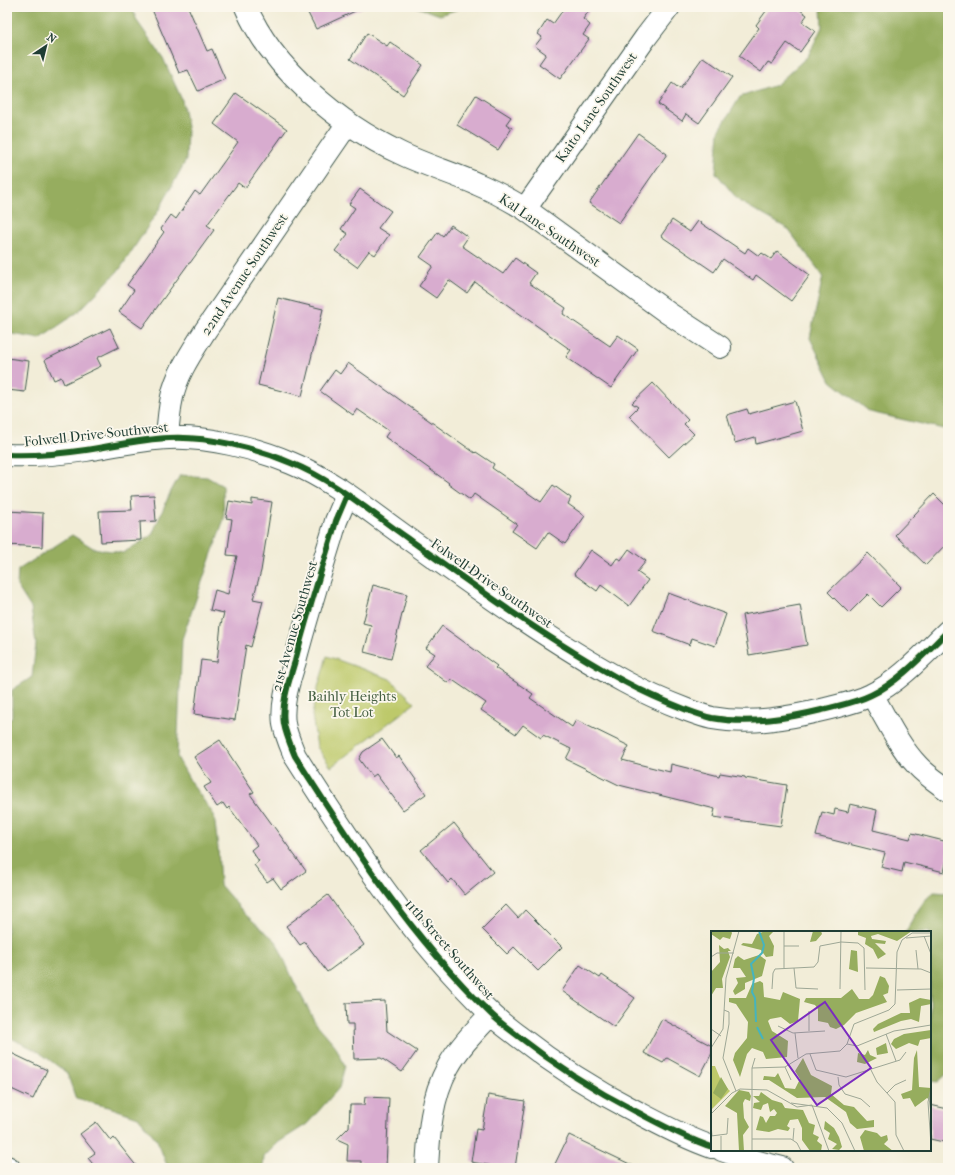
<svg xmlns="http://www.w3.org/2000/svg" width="955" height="1175" font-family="'IM FELL French Canon',serif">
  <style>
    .green { fill: #bdc96a; stroke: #6e834f }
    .forest { fill: #96ad5e; stroke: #5a7549 }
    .building { fill: #d8accf }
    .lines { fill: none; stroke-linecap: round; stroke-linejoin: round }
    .street-casing { stroke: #3f574d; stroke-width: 24 }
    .secondary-casing { stroke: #3f574d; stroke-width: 24 }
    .street { stroke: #fff; stroke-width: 22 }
    .secondary { stroke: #fff; stroke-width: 22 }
    .cycleway-casing { stroke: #fbf7ec; stroke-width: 8 }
    .cycleway { stroke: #1b5e20; stroke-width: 6 }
    .labels { text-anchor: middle; stroke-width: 3.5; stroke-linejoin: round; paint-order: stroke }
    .street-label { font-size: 14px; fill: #1f3d34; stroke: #fbf7ec }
    .park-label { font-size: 14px; fill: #466042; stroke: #fbf7ec }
    .inset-river { fill: none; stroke: #45b4be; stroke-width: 2 }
    .inset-road { fill: none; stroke: #9ea796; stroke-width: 1 }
    .view { fill: #7b2cbf; fill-opacity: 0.15; stroke: #7b2cbf; stroke-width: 2 }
    .inset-edge { fill: none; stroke: #1f3d34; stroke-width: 2 }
  </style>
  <rect width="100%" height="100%" fill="#fbf7ec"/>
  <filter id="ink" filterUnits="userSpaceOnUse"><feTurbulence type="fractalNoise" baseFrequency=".025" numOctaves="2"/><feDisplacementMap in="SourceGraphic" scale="8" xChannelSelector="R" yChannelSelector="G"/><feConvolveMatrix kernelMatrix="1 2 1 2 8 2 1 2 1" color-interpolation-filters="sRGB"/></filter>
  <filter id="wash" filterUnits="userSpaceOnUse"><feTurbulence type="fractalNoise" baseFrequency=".012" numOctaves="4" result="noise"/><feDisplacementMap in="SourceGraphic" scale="16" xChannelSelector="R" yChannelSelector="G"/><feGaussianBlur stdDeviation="0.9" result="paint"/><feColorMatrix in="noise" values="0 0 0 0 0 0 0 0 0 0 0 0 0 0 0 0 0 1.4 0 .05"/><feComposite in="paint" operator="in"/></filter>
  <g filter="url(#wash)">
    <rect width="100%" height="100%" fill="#f2edd8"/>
    <!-- green -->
    <path class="green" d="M327,656L390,679L415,703L331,767L317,747L312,715L317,691Z"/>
    <!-- forest -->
    <path class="forest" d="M7,7H132L137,21L163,58L182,100L187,127L186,160L160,208L120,269L78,312L40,339L7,333Z
      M417,7H464L440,15Z
      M821,7H948V430L870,412L831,381L810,338L823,276L788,229L739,201L716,173L719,131L740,97L776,85L808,56L822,27Z
      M180,475L207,477L223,486L224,519L182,639L177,757L192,784L214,815L218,848L220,885L246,915L276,941L295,984L315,1022L335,1045L345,1066L339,1088L307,1124L279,1142L264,1157L263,1168H168L157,1140L138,1117L109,1107L76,1099L67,1073L39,1052L7,1036V721L12,718V690L32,677L36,644L31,608L17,586L18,570L72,535L93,548L123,553L152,535L170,493Z
      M934,892L948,893V1073L938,1082L930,1081V932H906L914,916L925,900Z"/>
    <g id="blocks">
      <!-- building -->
      <path class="building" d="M151,7H188L207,51L212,49L225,79L198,91L188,70L179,73Z
        M305,7H364L316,29Z
        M565,7H592L583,19L590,25L583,35L589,39L560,79L539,64L546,54L535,46L542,37L538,34L547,20L553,24Z
        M769,7H796L807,15L802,22L815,31L800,52L787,43L772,64L768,62L761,72L739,56L759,28L756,25Z
        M367,33L387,46L390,42L423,65L403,95L350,59Z
        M703,57L732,77L699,123L686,114L682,121L658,104L672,83L680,89Z
        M236,93L287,129L245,188L238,183L207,225L214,230L190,263H189L142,328L119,312L134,290L127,285L164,232L161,229L171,215L176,219L195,191L200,195L238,142L214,124Z
        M476,95L511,117L506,124L512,128L498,150L457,125Z
        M638,133L667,154L619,223L589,203Z
        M360,189L391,211L378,228L389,235L375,255L369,251L357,267L335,251L348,234L341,229L355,208L349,204Z
        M672,220L690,232L698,221L745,253L748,248L759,256L762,253L771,259L777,251L810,275L791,301L756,275L753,280L723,259L714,272L661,236Z
        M451,225L468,237L462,246L503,274L515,258L536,273L529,283L566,308L563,314L610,346L618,335L638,349L611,388L566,357L571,350L475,282L467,293L449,280L436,298L419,286L433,266L420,257L438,232L443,236Z
        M278,298L323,309L302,396L258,385Z
        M110,328L119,347L97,358L101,366L64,384L61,377L54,380L45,360Z
        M7,358L29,361L25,392L7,390Z
        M348,363L475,453L476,452L494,464L492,468L541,502L553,485L571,498L568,504L585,516L565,544L548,532L537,548L512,531L517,524L474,494L470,500L448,484L449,483L385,437L389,431L357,409L353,415L320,391L335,370L340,374Z
        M653,383L688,420L684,424L694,434L669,457L629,416L638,407L632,403Z
        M795,401L803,431L756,444L755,437L735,443L727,415L747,409L749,414Z
        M934,494L948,508V542L926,565L895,535Z
        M154,495L156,521L140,522L141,540L101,542L99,511L132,510L131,496Z
        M252,499L272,502L261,571L253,599L263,601L251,647L246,645L235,720L194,714L201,660L217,662L221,624L224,613L210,610L215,590L228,594L237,556L227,555L232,519L226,518L229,501L252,505Z
        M7,511L43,513L42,547L7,545Z
        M629,549L646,561L637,572L648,580L629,606L601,585L597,591L574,574L591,550L612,565L617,558L621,560Z
        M868,553L901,587L881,607L868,594L849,613L828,592Z
        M373,585L407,594L391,659L364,652L371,625L363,623Z
        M668,593L726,614L715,646L692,638L690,645L653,631Z
        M800,605L807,645L749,655L742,615Z
        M442,626L497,666L495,668L533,694L530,698L572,727L576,720L629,746L622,760L670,772L671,764L719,776L720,773L745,777V778L787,785L781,826L713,817L715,809L619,785L566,759L571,749L543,735L541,738L523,725L516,734L481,710L486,703L451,679L448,683L425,666L435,654L426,648Z
        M382,739L396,758L399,756L426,794L403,810L376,774L372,777L359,759L363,752Z
        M220,740L254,792L250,794L306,871L281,889L273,878L267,882L254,865L259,861L251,850L257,845L229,807L227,809L223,803L217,807L204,787L211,783L194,757Z
        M850,804L877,810L873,830L910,839L912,833L948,842V855L944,872L904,862L902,872L881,867L885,853L816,836L822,812L834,815L835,809L848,812Z
        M454,823L493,872L465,895L452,879L448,883L421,850Z
        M328,895L364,945L327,972L305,942L300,945L286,926Z
        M506,905L518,918L525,910L562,947L538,971L514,947L507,954L482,929Z
        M580,965L600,978L602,975L635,998L614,1027L562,991Z
        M385,1001L387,1031L417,1051L402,1072L381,1058L354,1059L353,1024H347L346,1003Z
        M662,1019L712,1046V1053L700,1076L667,1058L663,1063L644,1053Z
        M7,1051L47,1070L33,1099L7,1087Z
        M488,1095L525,1101L515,1168H505L471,1162L476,1129L482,1130Z
        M365,1097L389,1098L386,1168H361V1161H347L348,1144L337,1139L349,1127L350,1105H364Z
        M930,1105L948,1109V1143L930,1139Z
        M96,1122L111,1141L114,1138L138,1168H96L88,1158L95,1153L80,1134Z
        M569,1135L638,1168H553Z"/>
    </g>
  </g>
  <g filter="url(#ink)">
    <use href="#blocks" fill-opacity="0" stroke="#3f574d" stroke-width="1"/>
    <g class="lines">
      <!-- street casing -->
      <g class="street-casing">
        <path id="street" d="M246,7C272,69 340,125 400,153C425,165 452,173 477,184C494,191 510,200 525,209L668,313L720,347
          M525,209L646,37L669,7
          M167,438C168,424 169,410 172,397C177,373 192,352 205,331L348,123
          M7,455C33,456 59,454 86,450C113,446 141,439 169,438C207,436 256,448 291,463C333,480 369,511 406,537C477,588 548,640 625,682C645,693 666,702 687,710C695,713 703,716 712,718C750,725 789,718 826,709C841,705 857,702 871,695C899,682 926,652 948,631
          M347,495L336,521L332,535C319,577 306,619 295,661C289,681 281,703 284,724C286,735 291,746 295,756C353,847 412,938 490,1013C499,1022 509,1029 518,1036C555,1065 594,1090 635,1111C660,1124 685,1138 712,1147
          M872,695C886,718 898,745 917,765C926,775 937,782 948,790
          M722,1150L754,1161L782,1168
          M427,1168C429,1133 431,1098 448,1067C459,1047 476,1030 491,1014"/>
      </g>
      <!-- secondary casing -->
      <g class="secondary-casing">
        <path id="secondary" d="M7,1167L9,1168"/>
      </g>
      <!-- street -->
      <use href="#street" class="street"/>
      <!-- secondary -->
      <use href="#secondary" class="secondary"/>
      <!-- cycleway casing -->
      <g class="cycleway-casing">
        <path id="cycleway" d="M7,455C33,456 59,454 86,450C113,446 141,439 169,438C207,436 256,448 291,463C333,480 369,511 406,537C477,588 548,640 625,682C645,693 666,702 687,710C695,713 703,716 712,718C750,725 789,718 826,709C841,705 857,702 871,695C899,682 926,652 948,631
          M347,495L336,521L332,535C319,577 306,619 295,661C289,681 281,703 284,724C286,735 291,746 295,756C353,847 412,938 490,1013C499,1022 509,1029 518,1036C555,1065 594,1090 635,1111C660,1124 685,1138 712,1147"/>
      </g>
      <!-- cycleway -->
      <use href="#cycleway" class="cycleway"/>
    </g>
  </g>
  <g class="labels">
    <!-- street labels -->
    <g class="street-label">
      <text transform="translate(596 107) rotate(-55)" y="5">Kaito Lane Southwest</text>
      <text transform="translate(550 230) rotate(34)" y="5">Kal Lane Southwest</text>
      <text transform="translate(244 274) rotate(-56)" y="5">22nd Avenue Southwest</text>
      <text transform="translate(96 434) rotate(-6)" y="5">Folwell Drive Southwest</text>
      <text transform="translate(492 583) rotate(35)" y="5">Folwell Drive Southwest</text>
      <text transform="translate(294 626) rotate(-74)" y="5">21st Avenue Southwest</text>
      <text transform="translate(450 949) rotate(49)" y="5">11th Street Southwest</text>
    </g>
    <!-- park labels -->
    <g class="park-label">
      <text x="352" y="701">Baihly Heights<tspan x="352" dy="16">Tot Lot</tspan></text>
    </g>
  </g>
  <!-- overview -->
  <g transform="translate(711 931)">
    <rect width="220" height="220" fill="#f2edd8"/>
    <path d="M0,135H4L11,152L19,160L0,179Z" fill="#bdc96a"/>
    <path d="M0,0H20L21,2L19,8L12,6L9,9L0,3ZM54,0H63L58,5L63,15L62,25L55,26L50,19L30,14L32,12L41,13L46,3ZM102,0H110L111,3L105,10L99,11ZM147,0L190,1L201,0L186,10L167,3L160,5L161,8L175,10L174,13L164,12L175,23L167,28L162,18L154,13L155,7L147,4ZM8,14L13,18L17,17L20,20H17L19,26L11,48L12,57H5L0,65V41L9,31ZM140,19L146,20L147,41L138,38ZM48,24L55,29L51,45L34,52V58L24,64L22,60L27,52L25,47L35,46L29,37H22L24,28L27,25L33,29ZM169,45L174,47L178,55L177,62L172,64L176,71L145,82L133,94L125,98L119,96L117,92L107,90V78L104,74L93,71L95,67H130L141,58L148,68H158L162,64ZM49,50L52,52L53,66L69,69L72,61L89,68L87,90L79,93L70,86L59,88L57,90L61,100L77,110L76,126L55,128L52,121L41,117L36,123L29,146L22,129L24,122L36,107L37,91L25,73L18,71V67H35L41,53ZM209,67L220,69V73L210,75L208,91L200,88L190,90L163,101L162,98L167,93L190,82H199L198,72ZM220,99V107L209,109L207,115L198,112L185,118L180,113L183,108L193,103ZM175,112L177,122L166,124L165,117ZM157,119L159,124L166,127L154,133L146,131L147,122L154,124ZM206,119L208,156L220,157V170L216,167L204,176L199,167L192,168L190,163L201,159L203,127ZM92,127L100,144L121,155L120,163L133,174L143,176L156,190L163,189V196L146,198L139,192L135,181L114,166L86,167L58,149H52L53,145L64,146L67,142L74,157L84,158L89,148L84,140ZM10,146L17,158L10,168L2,162ZM28,159L38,161L40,165L39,170L34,168L32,172L33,187L38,196L32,204L33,220H28L26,182L14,175ZM50,161L61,169L71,172L74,177L92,179L98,192L104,194L102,203L108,206L106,210L111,214L110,220H99L91,209V197L87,188L79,189L76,195L79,197L77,200L67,198L58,201L45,199L49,185L52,186L55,192L59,185H64L66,182L63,178L59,181L57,172L52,174L50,179L42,177L43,172L49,171L42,165H48ZM114,190L123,197L128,206L131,216L128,219L121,218L126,213L117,208L119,202L113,198ZM154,199L166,202L170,206L176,204L177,209L173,213L182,220H153L149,206Z" fill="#96ad5e"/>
    <path class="inset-river" d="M45,91L44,67L41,61L43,47L40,33L51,22L53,14L48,0M46,96L52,108"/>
    <path class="inset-road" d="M213,5L220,23M195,7L220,5M73,15H88M205,19L207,38M0,26L6,22H23M73,37V0M83,37L85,57L107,58M155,37L210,38L220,42M61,58L62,42L64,38L103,36L107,31L109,15L130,11L147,12L153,17L154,59M129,58L130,0M186,59L220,58M13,79L18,81V93L12,127L25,160M67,95L82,102L114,100M0,98L10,105M98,100V80M84,102L87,127M175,103L185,130M136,113L146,115L183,100L220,94M220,115V154M0,117L12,98L15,47L28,0M99,123L105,139L135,146L189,129L195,121M74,136L80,149M41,137L74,136L95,123L129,120L136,113L143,93L178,79L184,73L186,21L191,9L201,2H220M160,139L166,151L184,171L185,204L193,220M127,146L128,154L134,163L150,168L159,176M220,157L217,171L220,214M176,162L184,154L195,149M218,166L220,184M80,172L116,177L131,192L144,220M101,174L118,220M0,183L21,162L29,158L56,159L86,176L101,174M0,193L1,205M0,205L16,203L17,187M10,205V220M41,208H80L86,212L90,220M82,209L83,197M41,220V137L44,127"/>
    <path class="view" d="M114,71L160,137L106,174L60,109Z"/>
    <rect width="220" height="220" class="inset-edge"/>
  </g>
  <!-- margin -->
  <rect width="955" height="1175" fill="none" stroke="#fbf7ec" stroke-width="24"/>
  <!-- north arrow -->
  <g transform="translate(46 46) rotate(35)" stroke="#fbf7ec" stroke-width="3" paint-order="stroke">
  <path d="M0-3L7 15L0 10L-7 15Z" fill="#1f3d34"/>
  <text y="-6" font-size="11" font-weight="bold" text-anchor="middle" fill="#1f3d34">N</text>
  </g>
</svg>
